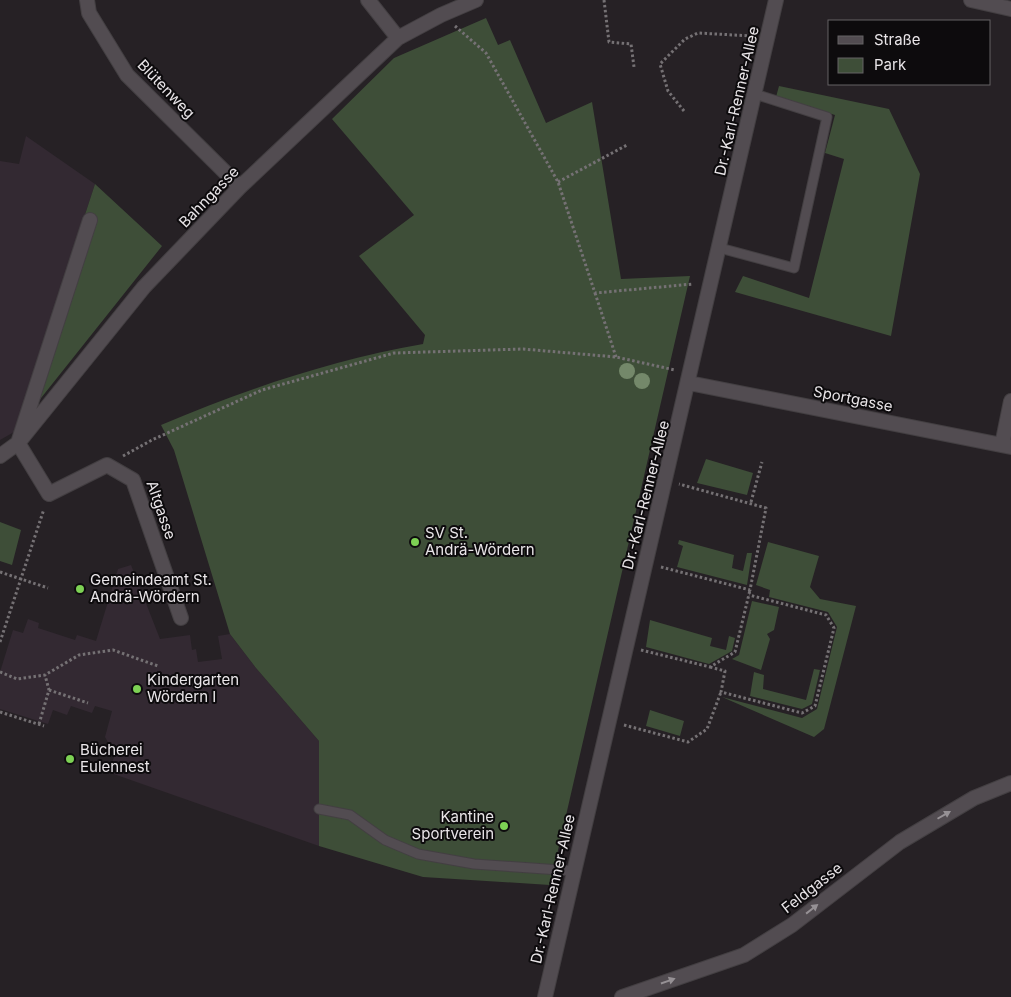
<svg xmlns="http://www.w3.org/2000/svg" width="1011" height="997" font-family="Inter,sans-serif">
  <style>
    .built { fill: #332932 }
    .green { fill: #3e4e38 }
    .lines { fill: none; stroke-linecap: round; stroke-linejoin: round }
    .service-casing { stroke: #433f42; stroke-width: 11 }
    .minor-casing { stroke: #433f42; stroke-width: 16 }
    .path { stroke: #757174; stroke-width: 3; stroke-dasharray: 2.5 2.5; stroke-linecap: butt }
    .service { stroke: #524c51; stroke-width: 9 }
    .minor { stroke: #524c51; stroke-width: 14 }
    .tree { fill: #74886a }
    .oneway { fill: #969195 }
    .poi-dot { fill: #7dd154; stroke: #0d0b0d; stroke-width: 2 }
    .labels { text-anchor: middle; stroke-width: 4; stroke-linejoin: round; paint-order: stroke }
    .street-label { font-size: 15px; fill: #e9e5e8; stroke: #0d0b0d }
    .poi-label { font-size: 15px; fill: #e9e5e8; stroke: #0d0b0d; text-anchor: start }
  </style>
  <rect width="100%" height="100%" fill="#262125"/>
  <!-- built -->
  <path class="built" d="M26,136L95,184L14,432L0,440V161L19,164Z
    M131,565L160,639L190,635L192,650L196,649L198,662L222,659L218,636L230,634L256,668L319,741V846L108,772L115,755L105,737L112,711L95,706L92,713L71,706L67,715L53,710L48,724L0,709V672L13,630L23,633L28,619L39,623L38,628L75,640L77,635L96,641L118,569Z"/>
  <!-- green -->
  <path class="green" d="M486,18L498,45L510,40L546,123L592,102L621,279L690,276L550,885L423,877L319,846V741L256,668L230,634L174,450L161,425C246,389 332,360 423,344L425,335L359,256L414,215L332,119L394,58Z
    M779,86L889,109L920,174L891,336L735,292L743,276L809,298L844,159L825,153L835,115L776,97Z
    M95,184L162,246L14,432Z
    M706,459L753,473L747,495L697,483Z
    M0,522L21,530L12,565L0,561Z
    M679,540L734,555L732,568L743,571L747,553H752L747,585L677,567L683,546L678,544Z
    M768,542L819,556L810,587L820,599L856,606L824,729L814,737L722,697L802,718L817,709L837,627L828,612L769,597L770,590L756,585Z
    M752,601L779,607L774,630L767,634L770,639L761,670L732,659L739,655Z
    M650,620L712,638L710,646L726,650L729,636L735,638L732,651L709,664L646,647Z
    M814,669L820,670L812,704L802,709L750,696L754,672L764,675L763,689L806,700Z
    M650,710L684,721L680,736L646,726Z"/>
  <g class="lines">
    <!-- service casing -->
    <g class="service-casing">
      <path id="service" d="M720,248L794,268L827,117L755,94
        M319,809L350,815L385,840L418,854L474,864L574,871"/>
    </g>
    <!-- minor casing -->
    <g class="minor-casing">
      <path id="minor" d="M87,0L89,13L127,75L240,187
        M368,0L398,38
        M971,0L1011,9
        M90,220L18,443L49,494L107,465L133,480L181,618
        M689,383L1011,447
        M1002,445L1011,401
        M0,456L18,443L144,287L240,187L398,38L441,15L476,0
        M545,997L776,0
        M622,997L744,955L792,925L900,842L974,798L1011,783"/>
    </g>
    <!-- path -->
    <path class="path" d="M604,0L609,42L631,44L634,67
      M455,26L486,53L558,182L595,293L693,284
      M684,111L668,91L660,64L685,39L698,33L752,36
      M558,182L627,145
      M595,293L616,357
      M123,456L152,440L262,390L394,353L523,349L616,357L675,370
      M751,502L762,462
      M661,567L750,590L766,508L679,484
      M0,572L48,588
      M0,642L44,509
      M641,650L710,667L735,652L750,590
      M710,667L725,671L721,692L802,713L815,706L834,628L826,615L749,595
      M0,672L17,679L45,675L79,655L113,650L158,666
      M49,690L88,703
      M0,712L44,726
      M39,724L49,690L45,675
      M624,725L688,742L707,729L721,692"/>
    <!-- service -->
    <use href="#service" class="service"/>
    <!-- minor -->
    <use href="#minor" class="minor"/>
  </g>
  <!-- trees -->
  <g class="tree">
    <circle cx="627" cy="371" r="8"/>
    <circle cx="642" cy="381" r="8"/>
  </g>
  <!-- one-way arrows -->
  <defs><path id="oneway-solid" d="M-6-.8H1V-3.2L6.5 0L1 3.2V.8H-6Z" transform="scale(1.25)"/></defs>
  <g class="oneway">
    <use href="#oneway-solid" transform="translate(944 815) rotate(-30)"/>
    <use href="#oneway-solid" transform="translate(812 909) rotate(-38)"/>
    <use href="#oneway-solid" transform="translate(668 981) rotate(-19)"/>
  </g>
  <!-- markers -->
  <g class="poi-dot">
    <circle cx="415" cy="542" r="5"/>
    <circle cx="80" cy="589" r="5"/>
    <circle cx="137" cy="689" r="5"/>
    <circle cx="70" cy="759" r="5"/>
    <circle cx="504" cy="826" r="5"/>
  </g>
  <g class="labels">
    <!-- street labels -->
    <g class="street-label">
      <text transform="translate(166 89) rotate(46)" y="5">Blütenweg</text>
      <text transform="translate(737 101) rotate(-77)" y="5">Dr.-Karl-Renner-Allee</text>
      <text transform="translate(209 197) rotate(-46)" y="5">Bahngasse</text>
      <text transform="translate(853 399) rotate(11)" y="5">Sportgasse</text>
      <text transform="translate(646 495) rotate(-76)" y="5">Dr.-Karl-Renner-Allee</text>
      <text transform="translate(161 510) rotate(71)" y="5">Altgasse</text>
      <text transform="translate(812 888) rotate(-38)" y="5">Feldgasse</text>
      <text transform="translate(553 889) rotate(-77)" y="5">Dr.-Karl-Renner-Allee</text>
    </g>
    <!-- poi labels -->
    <g class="poi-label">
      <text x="425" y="538">SV St.<tspan x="425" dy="17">Andrä-Wördern</tspan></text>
      <text x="90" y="585">Gemeindeamt St.<tspan x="90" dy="17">Andrä-Wördern</tspan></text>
      <text x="147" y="685">Kindergarten<tspan x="147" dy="17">Wördern I</tspan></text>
      <text x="80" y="755">Bücherei<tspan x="80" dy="17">Eulennest</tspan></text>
      <text x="494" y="822" text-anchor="end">Kantine<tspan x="494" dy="17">Sportverein</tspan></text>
    </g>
  </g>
  <!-- legend -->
  <rect x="828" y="20" width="162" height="65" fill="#0d0b0d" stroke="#656265"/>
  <rect x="838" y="36" width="25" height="8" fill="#524c51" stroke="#656265"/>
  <text x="874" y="45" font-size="15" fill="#e9e5e8">Straße</text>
  <rect x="838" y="58" width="25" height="15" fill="#3e4e38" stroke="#656265"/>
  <text x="874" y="70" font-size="15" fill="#e9e5e8">Park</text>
</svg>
